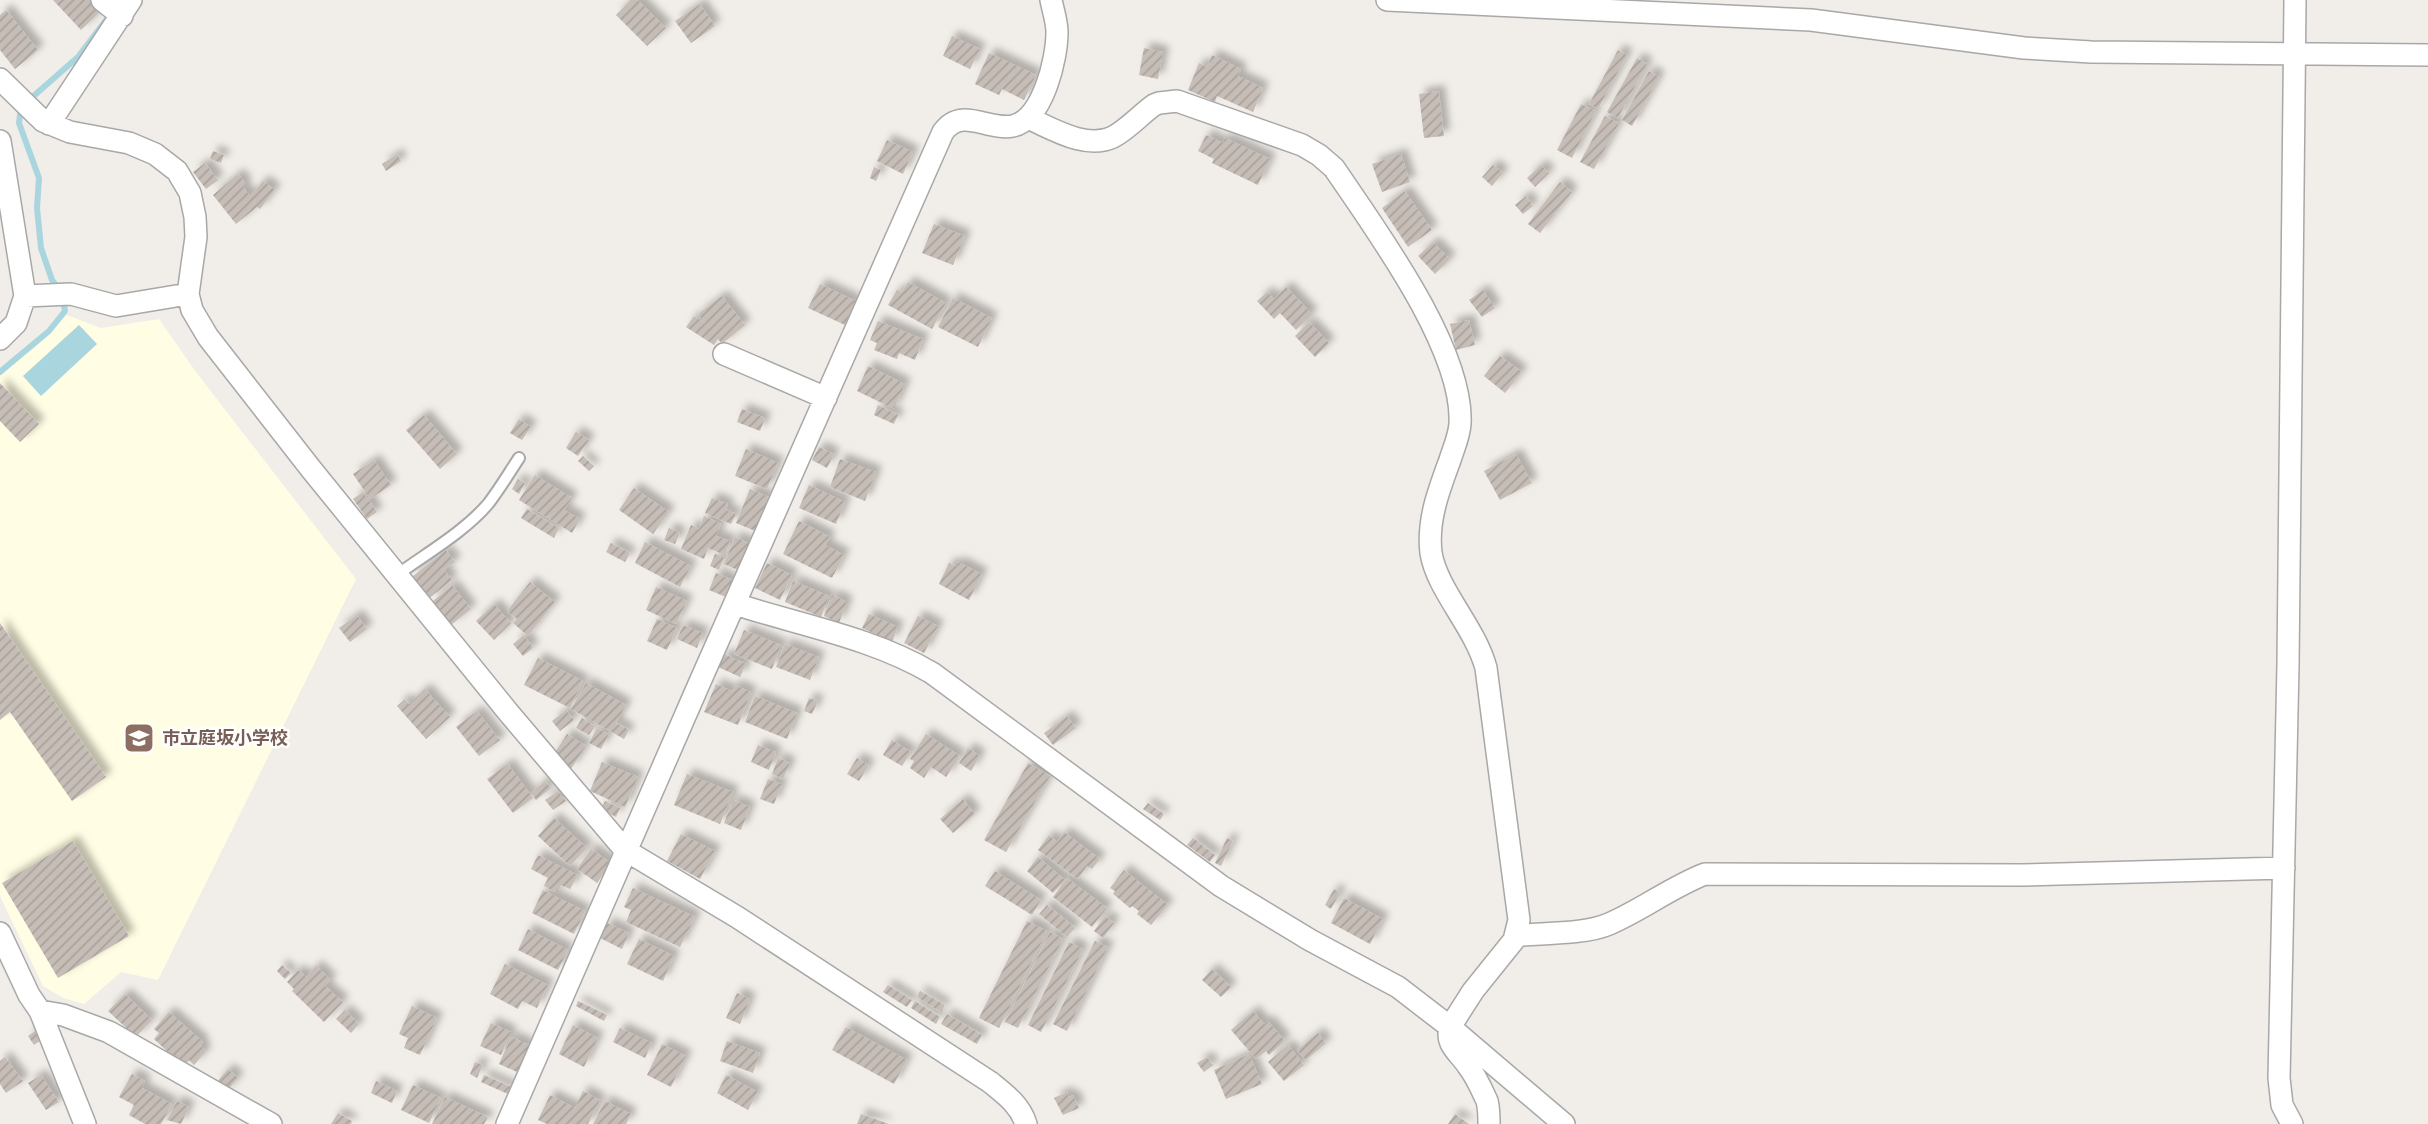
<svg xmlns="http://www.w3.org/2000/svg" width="2428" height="1124" font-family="'PT Sans Narrow','Noto Sans JP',sans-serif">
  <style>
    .education { fill: #fffde3 }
    .water { fill: #a9d5de }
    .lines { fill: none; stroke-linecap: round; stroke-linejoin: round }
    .stream { stroke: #a9d5de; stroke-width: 6 }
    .building { fill: url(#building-hatch); filter: url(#shadow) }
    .lane-casing { stroke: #a8a8a8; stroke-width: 14 }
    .street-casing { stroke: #a8a8a8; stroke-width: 24 }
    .lane { stroke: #fff; stroke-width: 10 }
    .street { stroke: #fff; stroke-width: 21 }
    .labels { text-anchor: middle; stroke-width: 5; stroke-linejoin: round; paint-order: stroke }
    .education-label { font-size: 18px; font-weight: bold; fill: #785e54; stroke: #fff; text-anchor: start }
  </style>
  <defs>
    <pattern id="building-hatch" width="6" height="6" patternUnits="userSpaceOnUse" patternTransform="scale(1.75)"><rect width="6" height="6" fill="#c6bdb7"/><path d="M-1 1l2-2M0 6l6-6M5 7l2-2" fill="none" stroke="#aaa29d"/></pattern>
    <filter id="shadow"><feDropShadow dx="6" dy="-6" stdDeviation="3.5" flood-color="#0004"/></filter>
  </defs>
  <rect width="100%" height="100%" fill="#f1ede8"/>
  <!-- education -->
  <path class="education" d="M67,315L101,328L159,319L196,372L356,579L158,980L121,972L84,1004L63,998L43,986L0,896V375Z"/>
  <!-- water -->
  <path class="water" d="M79,325L97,344L41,396L23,376Z"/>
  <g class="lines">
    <!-- stream -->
    <path class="stream" d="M29,100L78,57L106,20
      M0,372L49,331L65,311L62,293L52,280L41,248L37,208L39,178L19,123L21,107"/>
  </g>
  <!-- building -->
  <path class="building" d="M53,0H95L103,9L81,30Z
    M631,0H638L666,28L647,46L616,15Z
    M700,4L715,26L691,43L675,21Z
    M6,10L38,50L15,69L0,50V15Z
    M952,36L980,49L970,69L943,56Z
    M1144,48L1163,52L1158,79L1139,75Z
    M1618,50L1627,55L1598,109L1589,104Z
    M989,53L1036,75L1024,100L1002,89L999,95L975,84Z
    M1212,55L1241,69L1238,76L1263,88L1253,112L1217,96L1215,102L1188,90L1199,63L1207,67Z
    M1637,58L1647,64L1618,118L1607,112Z
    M1649,71L1659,77L1632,126L1622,120Z
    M1439,91L1444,136L1424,138L1419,94Z
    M1581,104L1596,111L1572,158L1557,150Z
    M1605,116L1619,123L1594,169L1580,162Z
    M1206,135L1223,143L1225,138L1270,159L1258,185L1212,163L1214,159L1198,151Z
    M887,140L913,152L903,174L877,161Z
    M213,151L224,155L221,163L210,159Z
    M397,154L401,161L386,171L382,164Z
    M1401,154L1410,182L1382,192L1372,164Z
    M205,163L218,180L206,189L193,172Z
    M1493,165L1503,173L1492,186L1482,177Z
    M1541,165L1549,173L1535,187L1527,178Z
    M874,167L881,170L876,181L870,178Z
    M238,174L246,184L243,187L250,196L263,181L275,190L260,209L257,207L236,224L213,195Z
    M1560,182L1572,192L1540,233L1528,224Z
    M1405,191L1432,230L1408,247L1382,208Z
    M1526,196L1533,206L1523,214L1515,205Z
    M934,224L965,236L953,265L922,253Z
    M1433,242L1450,259L1435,274L1418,256Z
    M908,282L946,303L932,329L888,305L897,290L902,292Z
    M820,284L856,301L845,325L808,308Z
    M1286,287L1312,314L1296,330L1280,313L1274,319L1257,301L1267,292L1274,299Z
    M1483,290L1495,308L1482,317L1469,300Z
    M722,296L745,325L722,344L718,339L714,345L686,327L694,316L706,324L698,314Z
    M953,298L992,318L978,347L938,327Z
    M1469,320L1475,345L1456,350L1450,324Z
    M878,321L923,339L915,360L899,353L897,359L874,350L877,343L870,340Z
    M1309,322L1329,343L1315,357L1295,336Z
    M1500,356L1522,372L1505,393L1484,376Z
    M868,366L905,384L894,409L857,391Z
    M0,383L39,424L20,442L0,421Z
    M878,405L898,415L894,424L874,415Z
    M742,409L765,418L760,431L737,422Z
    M424,415L457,454L440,469L406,430Z
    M519,419L531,427L522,440L510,433Z
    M576,432L589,440L578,456L566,448Z
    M819,447L834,454L827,468L812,460Z
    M746,449L778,463L767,489L735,476Z
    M1516,454L1532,483L1500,500L1484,471Z
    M583,456L594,466L589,471L578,461Z
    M840,459L876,472L865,501L830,487Z
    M374,460L391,485L370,499L353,474Z
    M535,475L572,498L564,510L580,519L572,533L519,500Z
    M518,479L525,483L519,494L512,489Z
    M809,485L845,502L836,524L799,508Z
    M634,488L669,512L653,534L619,510Z
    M750,489L769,497L755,531L736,523Z
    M363,492L377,512L367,519L353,499Z
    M712,498L728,504L726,510L736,514L731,524L705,513Z
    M527,509L559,528L554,538L521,518Z
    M704,516L721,524L716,536L730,541L725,555L708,548L704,559L681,549L691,525L699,529Z
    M799,521L830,537L825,545L844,555L832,578L783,554Z
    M669,528L680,533L675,544L664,540Z
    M735,537L751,544L740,571L724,564Z
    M645,542L691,566L680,587L635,563Z
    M611,543L630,553L625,562L606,552Z
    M446,550L455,562L444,570L452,580L428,599L412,577Z
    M715,554L724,557L719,570L710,566Z
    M958,562L982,574L969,600L939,584L949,563L956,566Z
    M767,563L792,575L780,600L755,588Z
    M716,573L733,580L726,597L709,590Z
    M793,581L829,596L821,617L785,602Z
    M530,582L555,602L528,636L513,623L517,619L507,611Z
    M452,585L471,609L451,625L433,601Z
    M656,587L687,601L676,624L646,610Z
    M832,595L847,602L839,623L824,616Z
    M494,604L511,623L494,640L476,621Z
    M869,614L898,627L892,642L862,628Z
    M357,615L367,629L350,642L339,628Z
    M918,616L938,626L924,653L904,643Z
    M657,619L677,628L667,650L647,641Z
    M0,623L106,777L72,801L10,712L0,720Z
    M683,625L703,633L697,648L677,639Z
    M744,630L781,645L772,669L734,654Z
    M524,635L533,648L523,656L513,644Z
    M785,644L819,657L810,680L776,667Z
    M724,654L746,664L740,677L718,667Z
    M538,658L583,681L570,708L524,685Z
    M586,683L626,705L616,723L629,730L624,739L571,709Z
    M716,684L732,691L735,685L751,692L738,725L704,712Z
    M425,689L450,717L426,739L397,706L405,699L409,704Z
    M755,696L797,713L787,739L745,722Z
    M809,698L818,701L812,714L804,711Z
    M566,710L574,720L560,731L552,721Z
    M477,711L500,740L479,756L456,727Z
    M1067,716L1076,728L1053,745L1044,733Z
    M582,718L595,726L589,735L576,728Z
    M597,728L609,734L601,749L589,743Z
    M567,734L586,746L571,769L552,757Z
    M926,734L960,756L946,777L931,767L924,778L910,768L914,761L910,759Z
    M892,740L911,752L902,766L883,755Z
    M758,745L776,752L769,770L751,762Z
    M968,748L980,756L971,771L959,763Z
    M778,758L790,763L783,779L772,774Z
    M857,758L869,765L859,781L847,774Z
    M602,762L638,777L625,807L590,791Z
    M1028,763L1050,776L1006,852L984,840Z
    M508,764L533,798L513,813L487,779Z
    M687,774L733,792L720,824L674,805Z
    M768,779L782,784L774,804L760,799Z
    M545,781L551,788L536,800L531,793Z
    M558,791L566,801L553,810L545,800Z
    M963,799L975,814L953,833L940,819Z
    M733,800L750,807L741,830L724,823Z
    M605,801L620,808L616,817L601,809Z
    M1148,803L1164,814L1160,820L1143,809Z
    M554,818L587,848L570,866L538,836Z
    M1064,832L1100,859L1092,869L1087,866L1078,879L1038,850L1049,835L1057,842Z
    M681,834L715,851L700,879L667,861Z
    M1193,838L1215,855L1210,862L1187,845Z
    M1227,838L1233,841L1221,866L1215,863Z
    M73,841L129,936L58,978L2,883Z
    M591,849L611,863L597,883L577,869Z
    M538,855L578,875L570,889L561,885L557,893L544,886L548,878L531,869Z
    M1038,857L1065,880L1053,893L1027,871Z
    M1124,870L1168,905L1151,925L1137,914L1139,911L1132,906L1130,908L1113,894L1115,891L1110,888Z
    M995,871L1041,900L1032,915L985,886Z
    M1067,878L1107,908L1092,927L1053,897Z
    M633,888L695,917L680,947L626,922L631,910L624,907Z
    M1334,889L1340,893L1331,909L1325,905Z
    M543,890L585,911L574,934L532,913Z
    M1344,898L1383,919L1370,944L1331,923Z
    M1047,905L1075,928L1067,937L1039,914Z
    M1105,916L1114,923L1103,938L1094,931Z
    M1027,921L1047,931L999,1028L979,1018Z
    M607,923L629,933L622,949L600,938Z
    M528,929L568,950L558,970L518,950Z
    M1050,932L1063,939L1018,1028L1005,1022Z
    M639,939L674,956L663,981L627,964Z
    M1095,941L1108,947L1067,1031L1053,1024Z
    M1069,942L1083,949L1041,1032L1028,1025Z
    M505,964L548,985L537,1008L522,1001L518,1009L490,994Z
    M282,965L291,973L285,979L277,971Z
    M316,966L331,980L325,986L343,1002L324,1022L292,991L294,989L287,982L298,970L306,977Z
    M1212,969L1231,987L1221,997L1202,980Z
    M888,985L912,1000L907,1007L883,992Z
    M920,991L945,1005L941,1012L917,997Z
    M737,993L750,999L740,1024L726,1018Z
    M125,994L152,1020L136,1037L108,1011Z
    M578,1001L607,1015L604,1021L576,1006Z
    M915,1001L940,1017L936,1024L911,1008Z
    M412,1006L437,1018L420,1055L404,1048L408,1038L399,1034Z
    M345,1010L359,1024L351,1033L336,1019Z
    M1253,1011L1264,1024L1268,1021L1285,1041L1269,1055L1266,1051L1256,1059L1231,1030Z
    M169,1012L203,1042L201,1046L206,1051L194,1065L189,1060L183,1066L154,1039L159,1033L154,1029Z
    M947,1014L982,1035L977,1044L941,1024Z
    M491,1023L511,1032L501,1055L480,1046Z
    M573,1025L598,1038L584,1067L559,1054Z
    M846,1027L907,1060L894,1084L832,1050Z
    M620,1028L652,1043L645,1058L613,1042Z
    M35,1031L41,1040L34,1045L28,1036Z
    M1318,1033L1326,1043L1306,1060L1297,1050Z
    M511,1037L529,1045L517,1072L499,1064Z
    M727,1041L760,1053L753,1073L720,1061Z
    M662,1044L686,1056L671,1087L647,1075Z
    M1288,1045L1304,1065L1284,1081L1268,1062Z
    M1249,1054L1262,1084L1226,1099L1214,1070Z
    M5,1057L23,1081L6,1093L0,1084V1061Z
    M1207,1057L1213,1065L1204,1072L1197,1063Z
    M475,1062L483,1065L477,1078L470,1074Z
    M228,1069L238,1078L226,1092L216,1083Z
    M132,1074L145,1081L142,1088L172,1104L161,1124H145L129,1115L134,1105L119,1097Z
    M41,1075L59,1102L46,1110L28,1083Z
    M484,1075L511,1087L508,1094L481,1082Z
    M726,1075L758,1092L748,1110L717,1093Z
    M376,1081L397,1091L392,1103L371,1093Z
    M413,1085L441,1098L429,1123L401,1110Z
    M583,1091L600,1100L588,1124H547L538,1120L550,1095L575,1108Z
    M1067,1092L1069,1097L1073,1095L1079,1108L1063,1115L1054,1098Z
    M445,1097L488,1117L484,1124H432Z
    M177,1101L189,1107L181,1124L167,1120Z
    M605,1101L631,1114L626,1124H593Z
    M338,1113L352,1121L351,1124H331Z
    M861,1114L889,1124H857Z
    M1455,1114L1469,1124H1448Z"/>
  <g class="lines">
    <!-- lane casing -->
    <g class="lane-casing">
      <path id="lane" d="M397,575C427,553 464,532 488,504C499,490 509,473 519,458"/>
    </g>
    <!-- street casing -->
    <g class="street-casing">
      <path id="street" d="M102,0L122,16
        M1387,0L1811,20L2024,48L2091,52L2428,55
        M0,79L43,121L70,132L129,143L155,154L177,171L190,193L195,217L196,237L188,294L192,310L208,337L311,469L508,712L625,850L737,917L990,1082C1006,1095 1020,1105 1026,1124
        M1028,118C1053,129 1086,150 1113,137C1128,129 1140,115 1154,105L1159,103L1177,101L1302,145L1319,155L1334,168C1376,230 1464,349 1460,424C1459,437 1454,447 1450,460C1439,490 1427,520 1431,553C1437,590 1475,627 1486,668L1519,920L1514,940L1473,991L1450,1027C1445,1045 1459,1052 1468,1066C1476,1076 1482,1090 1487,1101C1489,1108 1489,1116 1489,1124
        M49,124L131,0
        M0,141L25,296L16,323L0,339
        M25,296L71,294L116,306L188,294
        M724,354L826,398
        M735,604C800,625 873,638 932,673L1221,886L1310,940L1398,987L1450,1027L1564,1124
        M0,933L29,995L40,1011L63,1015L109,1032L271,1124
        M1517,933L1522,935C1547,933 1586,934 1609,924C1642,910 1671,887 1705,874L2023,875L2284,868
        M40,1011L85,1124
        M507,1124C650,792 797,463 943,132C962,106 987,131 1013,126C1043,119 1057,59 1057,32C1057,22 1053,10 1051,0
        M2292,1124L2282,1105L2279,1078L2288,665L2295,0"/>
    </g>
    <!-- lane -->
    <use href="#lane" class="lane"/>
    <!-- street -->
    <use href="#street" class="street"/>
  </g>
  <!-- icons -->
  <defs>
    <g id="school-square" transform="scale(1.575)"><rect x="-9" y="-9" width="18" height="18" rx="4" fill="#8d6e63" stroke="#fff"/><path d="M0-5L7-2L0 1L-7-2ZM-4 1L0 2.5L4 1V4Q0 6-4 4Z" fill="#fff"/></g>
  </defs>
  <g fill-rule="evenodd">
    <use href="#school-square" x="139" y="738"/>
  </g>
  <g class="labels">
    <!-- education labels -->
    <g class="education-label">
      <text x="162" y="744">市立庭坂小学校</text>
    </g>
  </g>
</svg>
